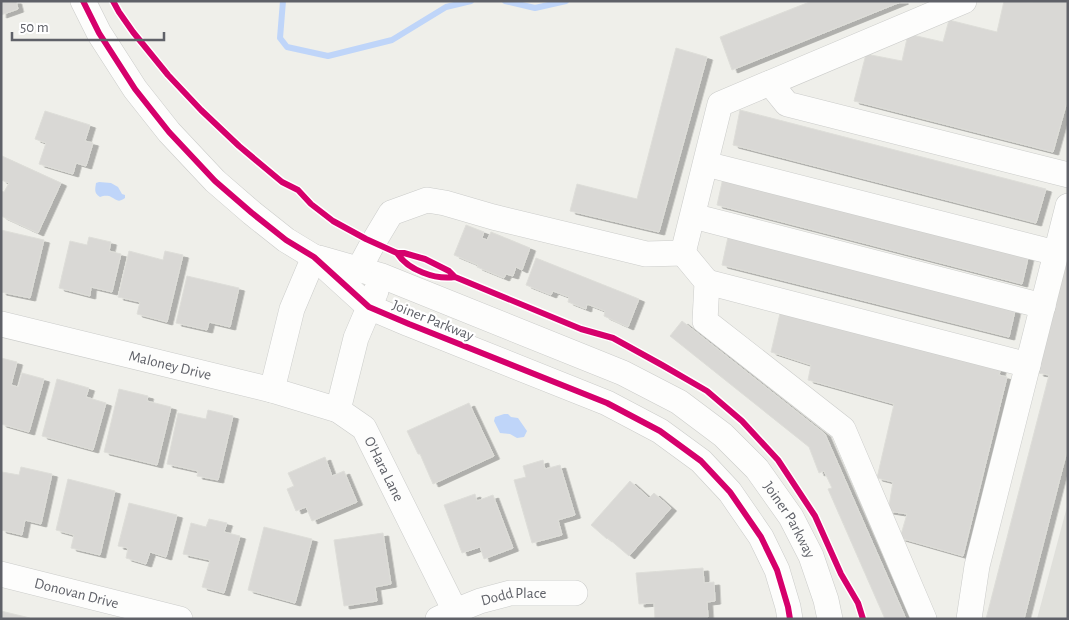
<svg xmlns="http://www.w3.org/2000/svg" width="1069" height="620" font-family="'Alegreya Sans',sans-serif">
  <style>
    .industrial { fill: #e0e0db }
    .water { fill: #bfd5f9 }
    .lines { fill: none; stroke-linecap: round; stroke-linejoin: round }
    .stream { stroke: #bfd5f9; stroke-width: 6 }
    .building { fill: #d9d8d5; stroke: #deded9; filter: url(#shadow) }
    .minor-casing { stroke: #cbccca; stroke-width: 26 }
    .minor { stroke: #fdfdfc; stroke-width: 25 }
    .cycleway-casing { stroke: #fff; stroke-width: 9 }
    .cycleway { stroke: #d6006c; stroke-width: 6 }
    .labels { text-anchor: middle; stroke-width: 4.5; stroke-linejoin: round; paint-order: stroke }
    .street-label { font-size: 15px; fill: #5f6168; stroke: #fff }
  </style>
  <defs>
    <filter id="shadow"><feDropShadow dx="5.5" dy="3" stdDeviation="0" flood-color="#0004"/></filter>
  </defs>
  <rect width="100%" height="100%" fill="#efefea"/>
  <!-- industrial -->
  <path class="industrial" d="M1068,503V619H1037Z"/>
  <!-- water -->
  <path class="water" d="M99,182L111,183L118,187L122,194L125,195V198C118,203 117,200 111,197C108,195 103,196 100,197C94,193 95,190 96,183Z
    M504,414H508L511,417L518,418L527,431L524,437L517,438L510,434L500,433L494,421L495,417Z"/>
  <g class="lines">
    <!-- stream -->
    <path class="stream" d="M283,1L280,38L287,47L328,56L392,40L446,7L471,1
      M505,1L535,8L566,1"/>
  </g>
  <!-- building -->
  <path class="building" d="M1,1H16L18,9L1,15Z
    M812,1H903L732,70L720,37Z
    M1004,1L1033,2V1H1068V98L1053,152L854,101L866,54L902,61L908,34L943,42L949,20L997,32Z
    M676,48L707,57L659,232L570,211L577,184L637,199Z
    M740,110L1046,189L1036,223L733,145Z
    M45,111L90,125L85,141L93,143L86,166L76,163L73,174L39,164L46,143L35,139Z
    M2,156L61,183L38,233L1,216V191L4,192L9,183L1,180Z
    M723,178L1029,254L1022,284L717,205Z
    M466,225L484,232L482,238L487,240L491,232L530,248L522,270L516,267L513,276L506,274L504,278L477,267L478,265L454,255Z
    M1,230L44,240L30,298L1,292Z
    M89,237L111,242L109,251L121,254L112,292L91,287L90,296L59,288L70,241L87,245Z
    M728,237L1015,311L1009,337L722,265Z
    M129,251L163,260L165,251L183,255L167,322L137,314L140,302L118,297Z
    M1068,257V447L1024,619H986L1049,375L1038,373Z
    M536,258L639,299L628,327L604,316L605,311L587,304L586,309L568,302L569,297L553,291L551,295L526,285Z
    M187,276L239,288L230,327L209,322L207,330L176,323Z
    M781,309L1002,364L999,375L1007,377L963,556L900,538L907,514L888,511L893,482L877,478L894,404L808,380L811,365L771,352Z
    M682,321L825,434L906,619H885L828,489L832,488L824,471L819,473L809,447L670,336Z
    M1,358L17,362L11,385L18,387L22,373L44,379L29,432L1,424Z
    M57,379L89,388L86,397L106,403L93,450L42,436Z
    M119,389L148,396L147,401L171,407L157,465L104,452Z
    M469,403L494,456L433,484L420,454H418L407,431Z
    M208,410L233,416L218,480L197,476L198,471L167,464L178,413L206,419Z
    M325,457L332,476L344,471L357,502L312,521L306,507L296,511L287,489L294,486L288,473Z
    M543,460L545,469L560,465L575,515L558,520L562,535L532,543L514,480L526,477L523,466Z
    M21,467L52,474L41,524L25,520L22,535L1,530L2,472L19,475Z
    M68,479L115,491L100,555L71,548L74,535L56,530Z
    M630,481L649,498L654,493L671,508L629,556L608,538L607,539L591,525Z
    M475,494L477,501L493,495L513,548L484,559L480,547L462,553L444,505Z
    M129,503L177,515L166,557L150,552L146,564L126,558L128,548L118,546Z
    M209,519L227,523L224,532L240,536L224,593L202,587L210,560L183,554L191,523L206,527Z
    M264,527L312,539L295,603L248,590Z
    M383,533L391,584L375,587L377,601L344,606L334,540Z
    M703,568L704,583L714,582L715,601L707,602L708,617L679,619H655L654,603L639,604L636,573Z
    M1,611L30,618V619H1Z"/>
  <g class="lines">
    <!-- minor casing -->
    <g class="minor-casing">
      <g id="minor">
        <path d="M83,1L99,33L135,89L169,132L215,181L252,213L286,240L314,257L369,307L409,324L607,403L660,431L701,461L730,492L761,537L777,570L788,607L790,619"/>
        <path d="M770,83L787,104L1068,175"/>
        <path d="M706,164L1056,253"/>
        <path d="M693,216L1043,306"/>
        <path d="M683,253L707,282L705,321L843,429L924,619"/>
        <path d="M683,253L720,104L964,1"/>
        <path id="s1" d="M319,258L382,276L623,373L679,402L723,435L757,469L791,517L811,556L826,600L830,619"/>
        <path d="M359,269L373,243L391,213L427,200L445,203L493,217L646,254L683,253"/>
        <path d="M707,282L1028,365"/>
        <path id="s2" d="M1,324L272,390L338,410L364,428L459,619"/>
        <path d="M272,390L292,309L314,257"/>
        <path d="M338,410L356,338L376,291"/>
        <path id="s3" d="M1,574L180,619"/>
        <path id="s4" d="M438,619L455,611L480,601L510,593H575"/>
        <path d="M969,619L977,566L1068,206"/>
      </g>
    </g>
    <!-- minor -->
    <use href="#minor" class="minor"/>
    <!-- cycleway casing -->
    <g class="cycleway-casing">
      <path id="cycleway" d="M83,1L99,33L135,89L169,132L215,181L252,213L286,240L314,257L369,307L409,324L607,403L660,431L701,461L730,492L761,537L777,570L788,607L790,619
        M113,1L119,12L133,32L168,75L201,110L239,146L282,182L298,190L311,204L333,221L366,239L397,253H404L425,259L449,271L455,277L581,329L613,338L662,365L707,391L742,421L778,460L815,516L841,574L858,603L863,619
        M397,253C408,270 435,280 455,277"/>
    </g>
    <!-- cycleway -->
    <use href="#cycleway" class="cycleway"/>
  </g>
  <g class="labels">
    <!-- street labels -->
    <g class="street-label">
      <text transform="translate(433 320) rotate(22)" y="5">Joiner Parkway</text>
      <text dy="5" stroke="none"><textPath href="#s2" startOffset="174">Maloney Drive</textPath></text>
      <text dy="5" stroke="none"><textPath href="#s2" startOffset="425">O'Hara Lane</textPath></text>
      <text dy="5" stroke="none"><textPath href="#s1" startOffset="552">Joiner Parkway</textPath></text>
      <text dy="5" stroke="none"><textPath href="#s3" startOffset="78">Donovan Drive</textPath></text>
      <text dy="5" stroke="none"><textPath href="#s4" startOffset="80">Dodd Place</textPath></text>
    </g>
  </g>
  <!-- border -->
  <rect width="1069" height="620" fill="none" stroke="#5f6168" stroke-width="5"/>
  <!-- scale -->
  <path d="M12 32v8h152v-8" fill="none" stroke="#5f6168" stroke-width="2.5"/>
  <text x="20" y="32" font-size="15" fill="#5f6168" stroke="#ffffff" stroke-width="4" paint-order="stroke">50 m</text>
</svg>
